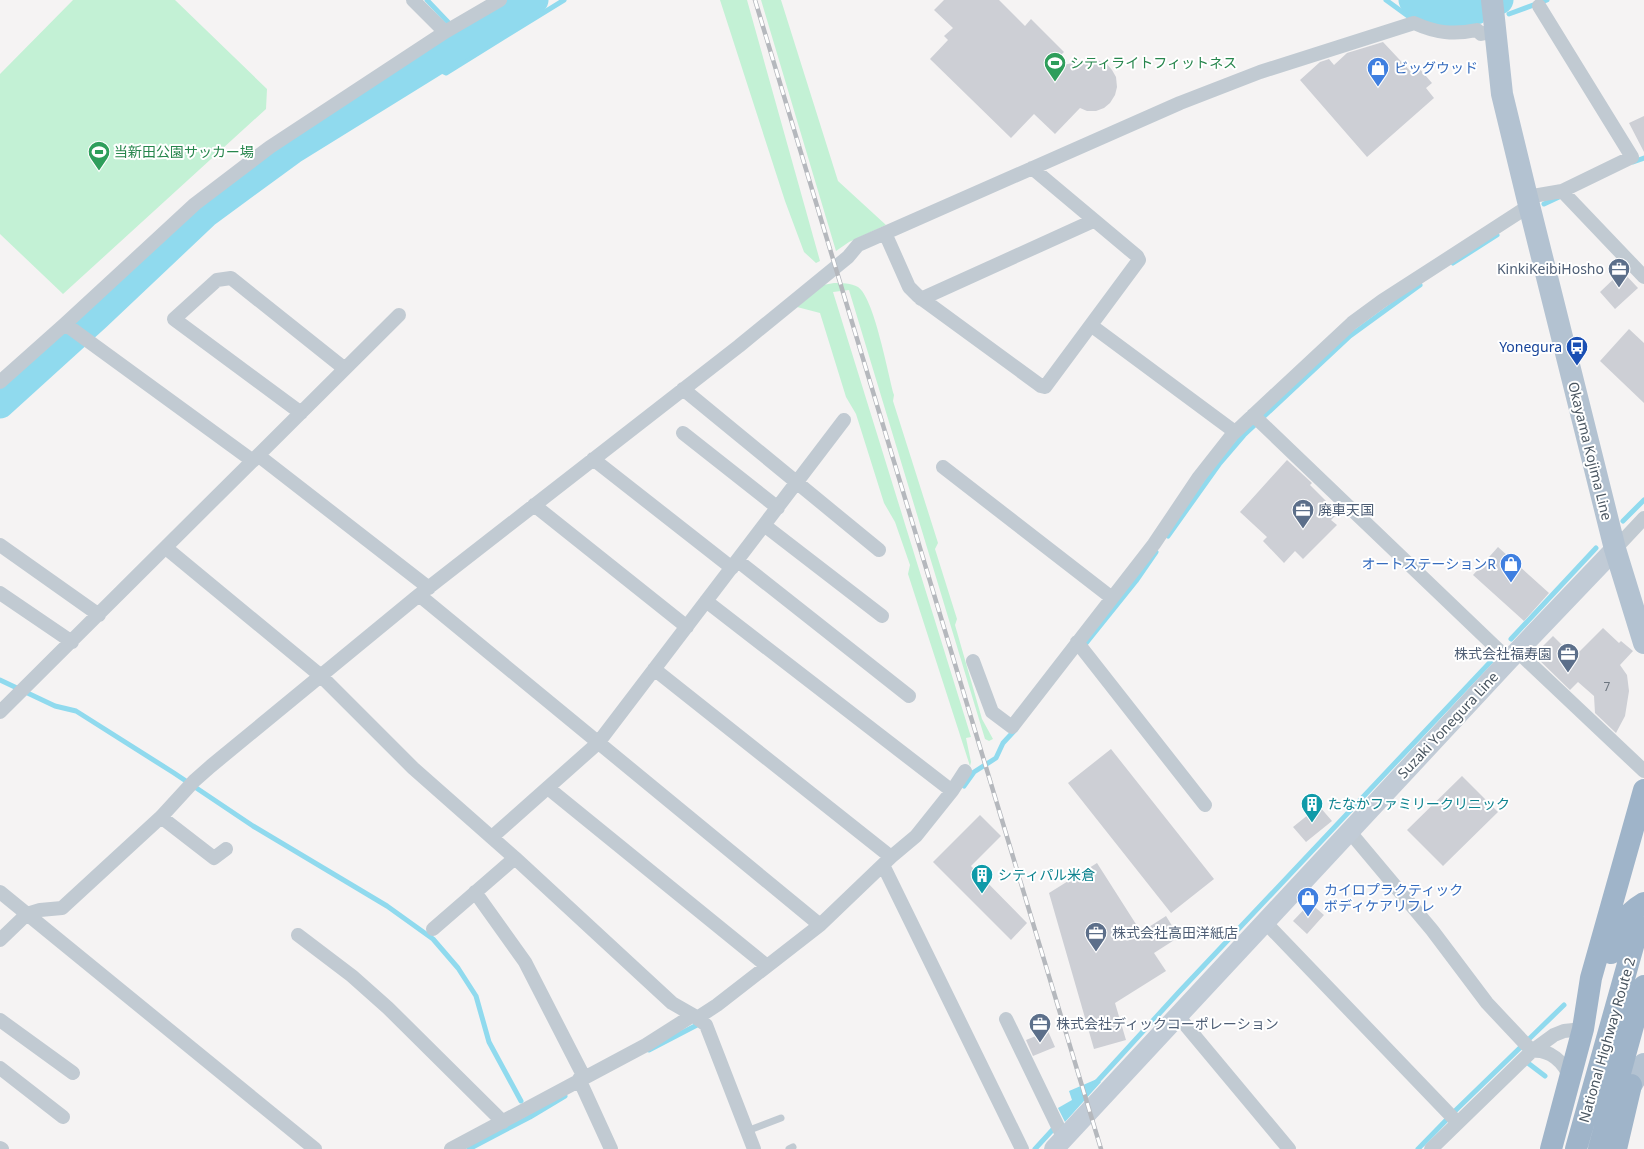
<svg xmlns="http://www.w3.org/2000/svg" width="1644" height="1149" font-family="'Noto Sans','Noto Sans JP',sans-serif">
  <style>
    .green { fill: #c3f1d5 }
    .water { fill: #90daee }
    .lines { fill: none; stroke-linecap: round; stroke-linejoin: round }
    .stream { stroke: #90daee; stroke-width: 5 }
    .river { stroke: #90daee; stroke-width: 29 }
    .building { fill: #cdcfd5 }
    .service { stroke: #c1cad2; stroke-width: 7 }
    .minor { stroke: #c1cad2; stroke-width: 14 }
    .secondary { stroke: #c1cbd6; stroke-width: 20 }
    .primary { stroke: #b3c2d1; stroke-width: 22 }
    .trunk { stroke: #9fb4c9; stroke-width: 22 }
    .rail-casing { stroke: #b5b8bd; stroke-width: 4.5 }
    .rail { stroke: #fff; stroke-width: 3; stroke-dasharray: 9; stroke-linecap: butt }
    .labels { text-anchor: middle; stroke-width: 4; stroke-linejoin: round; paint-order: stroke }
    .number-label { font-size: 12px; fill: #6b747e }
    .leisure-label { font-size: 14px; fill: #27864d; stroke: #fff; text-anchor: start }
    .shop-label { font-size: 14px; fill: #366cbe; stroke: #fff; text-anchor: start }
    .service-label { font-size: 14px; fill: #4e5e75; stroke: #fff; text-anchor: start }
    .transit-label { font-size: 14px; fill: #164399; stroke: #fff; text-anchor: end }
    .street-label { font-size: 14px; fill: #4a5661; stroke: #fff }
    .culture-label { font-size: 14px; fill: #0d838f; stroke: #fff; text-anchor: start }
  </style>
  <rect width="100%" height="100%" fill="#f5f3f3"/>
  <!-- green -->
  <path class="green" d="M73,0H175L267,89L266,109L63,294L0,234V74Z
    M720,0H747L820,261L816,263L804,252L785,201Z
    M761,0H781L838,181L886,225L849,242L836,251Z
    M834,283C842,283 851,283 858,287C874,297 888,374 894,395L893,401L938,543L935,549L957,619L955,625L982,719L993,739L989,741L985,739L849,290L833,292L971,737L966,738L971,762L970,766L908,574L910,565L895,522L884,503L856,414L846,397L820,313L797,307L823,285Z"/>
  <!-- water -->
  <path class="water" d="M1097,1079L1101,1082L1065,1122L1058,1108L1072,1100L1069,1091Z"/>
  <g class="lines">
    <!-- stream -->
    <path class="stream" d="M427,0L466,41
      M1386,0L1408,16L1416,19
      M1509,14L1547,0
      M1452,27L1481,21
      M429,65L446,73L564,0
      M1633,162L1644,158
      M1544,204L1559,197
      M1453,263L1497,235
      M1623,521L1644,500
      M1168,536L1220,463L1244,435L1350,336L1420,285
      M1511,639L1596,548
      M1083,647L1136,581L1156,552
      M0,680L55,706L76,711L174,773L253,826L387,906L433,939L458,968L476,996L489,1042L521,1101
      M964,786L974,772L996,758L1003,743L1016,729
      M649,1050L697,1025
      M1524,1060L1545,1076
      M1094,1085L1179,992L1495,657
      M530,1117L565,1096
      M469,1149L530,1117L529,1115
      M1035,1149L1056,1126
      M1418,1149L1458,1108L1564,1005"/>
    <!-- river -->
    <path class="river" d="M1413,0L1435,12H1464L1499,0
      M0,404L97,316L206,213L292,150L534,0"/>
  </g>
  <!-- building -->
  <path class="building" d="M944,0H999L1025,26L1031,19L1064,52L1047,69L1089,59L1097,60L1106,63L1112,70L1116,77L1117,87L1115,95L1110,103L1104,108L1096,111H1087L1080,108L1055,134L1034,114L1011,138L930,59L948,40L944,36L953,28L934,10Z
    M1383,42L1412,73L1418,67L1432,83L1426,88L1434,98L1367,157L1300,80L1320,62L1329,59L1334,65L1347,53Z
    M1644,116V152L1629,123Z
    M1622,271L1638,288L1615,309L1600,292Z
    M1629,329L1644,343V403L1600,361Z
    M1287,460L1312,483L1310,485L1338,513L1331,520L1337,525L1303,559L1295,551L1284,563L1263,541L1267,537L1240,512Z
    M1498,547L1549,593L1524,621L1473,575Z
    M1603,628L1619,643L1621,641L1633,651L1620,665L1627,675L1629,691L1625,716L1616,733L1595,713L1594,696L1578,682L1570,690L1534,655L1553,636L1574,657Z
    M1111,749L1214,879L1171,913L1068,783Z
    M1462,776L1498,812L1443,866L1407,830Z
    M1319,806L1332,821L1306,842L1293,827Z
    M980,815L1001,836L971,866L1027,923L1011,940L933,862Z
    M1097,863L1141,932L1166,916L1179,937L1154,953L1166,971L1115,1003L1126,1040L1094,1049L1049,893Z
    M1310,903L1324,915L1307,934L1293,921Z
    M1048,1031L1055,1047L1033,1056L1026,1040Z"/>
  <g class="lines">
    <!-- service -->
    <path class="service" d="M747,1131L781,1118
      M789,1149L793,1147"/>
    <!-- minor -->
    <path class="minor" d="M413,0L445,32
      M1562,191L1644,277
      M1527,197L1562,191L1632,157L1539,6
      M885,233L909,287L918,296L1041,386L1045,387L1139,260L1137,256L1032,168
      M921,299L1093,221
      M65,324L253,461
      M1092,326L1235,432
      M0,382L65,324L195,204L270,147L445,32L500,0
      M683,389L879,550
      M301,413L174,319L217,280L231,278L345,369
      M1253,415L1509,660
      M683,433L778,508
      M259,456L429,588
      M593,459L732,568
      M943,467L1112,598
      M534,505L687,627
      M764,525L882,616
      M0,545L99,615
      M166,548L321,676L413,768L515,858L672,1003L693,1015L706,1025L754,1149
      M1615,549L1644,518
      M738,561L909,696
      M0,593L72,642
      M419,595L820,925
      M706,601L952,791
      M1077,642L1205,805
      M1517,651L1644,771
      M973,661L992,712L1012,727L1154,544L1199,477L1232,435L1352,323L1382,301L1529,206
      M654,669L891,857
      M0,712L399,315
      M548,788L767,966
      M161,817L214,858L226,849
      M1349,831L1432,930L1487,1003L1532,1051
      M492,837L598,743L844,420
      M883,865L1022,1149
      M0,892L315,1149
      M475,892L525,962L584,1077
      M1265,922L1457,1122
      M433,929L515,858
      M298,935L352,976L388,1008L503,1122
      M0,940L27,914L40,910L62,908L161,817L194,781L211,766L419,595L739,346L848,257L858,245L1180,103L1260,72L1414,23C1436,33 1454,35 1477,30L1481,34L1496,31
      M1178,1016L1289,1149
      M697,1018L717,1005L820,925L891,857L916,836L952,791L965,771
      M1006,1019L1064,1139
      M0,1020L73,1073
      M1532,1051C1550,1049 1564,1062 1570,1078
      M0,1068L63,1117
      M579,1079L611,1149
      M0,1148L2,1149
      M451,1149L646,1045L693,1015
      M1431,1149L1532,1051L1554,1035L1564,1031L1583,1029"/>
    <!-- secondary -->
    <path class="secondary" d="M1054,1149L1509,660L1615,549"/>
    <!-- primary -->
    <path class="primary" d="M1492,0L1502,94L1527,197L1615,549L1644,643
      M1630,1087L1644,1064"/>
    <!-- trunk -->
    <path class="trunk" d="M1611,953C1618,930 1622,916 1644,903
      M1551,1149L1583,1029L1591,978L1644,790
      M1576,1149L1644,907
      M1599,1149L1644,986
      M1616,1149L1631,1085"/>
    <!-- rail casing -->
    <g class="rail-casing">
      <path id="rail" d="M755,0L1101,1149"/>
    </g>
    <!-- rail -->
    <use href="#rail" class="rail"/>
  </g>
  <!-- icons -->
  <defs>
    <g id="stadium-pin" transform="scale(1.15)"><path d="M0 17L-7.5 6A9.5 9.5 0 1 1 7.5 6Z" fill="#2e9e5b" stroke="#fff"/><path d="M0-5a6.5 5 0 1 0 0 10a6.5 5 0 1 0 0-10ZM-3.5-1.8h7v3.6h-7Z" fill="#fff"/></g>
    <g id="shop-pin" transform="scale(1.15)"><path d="M0 17L-7.5 6A9.5 9.5 0 1 1 7.5 6Z" fill="#3f7fe0" stroke="#fff"/><path d="M-5-2.5h2.3a2.7 3.5 0 0 1 5.4 0H5L5.5 6h-11ZM-1.5-2.5h3a1.5 2.3 0 0 0-3 0Z" fill="#fff"/></g>
    <g id="office-pin" transform="scale(1.15)"><path d="M0 17L-7.5 6A9.5 9.5 0 1 1 7.5 6Z" fill="#5c6f8a" stroke="#fff"/><path d="M-6-3h4V-5.5h4V-3h4V5H-6ZM-1-4.5V-3h2v-1.5ZM-6 0V1H6V0Z" fill="#fff"/></g>
    <g id="bus-pin" transform="scale(1.15)"><path d="M0 17L-7.5 6A9.5 9.5 0 1 1 7.5 6Z" fill="#1a4fb4" stroke="#fff"/><path d="M-5-6H5V4H4V6H2V4H-2V6H-4V4H-5ZM-3.5-4V0h7V-4ZM-3.5 1.2v1.5H-2V1.2ZM2 1.2v1.5H3.5V1.2Z" fill="#fff"/></g>
    <g id="building-pin" transform="scale(1.15)"><path d="M0 17L-7.5 6A9.5 9.5 0 1 1 7.5 6Z" fill="#0f9aa8" stroke="#fff"/><path d="M-4-6H4V6H1V3H-1V6H-4ZM-2.5-4.3h1.7v1.8h-1.7ZM.8-4.3h1.7v1.8H.8ZM-2.5-1h1.7V.8h-1.7ZM.8-1h1.7V.8H.8Z" fill="#fff"/></g>
  </defs>
  <g fill-rule="evenodd">
    <use href="#stadium-pin" x="1055" y="63"/>
    <use href="#shop-pin" x="1378" y="68"/>
    <use href="#stadium-pin" x="99" y="152"/>
    <use href="#office-pin" x="1619" y="269"/>
    <use href="#bus-pin" x="1577" y="347"/>
    <use href="#office-pin" x="1303" y="510"/>
    <use href="#shop-pin" x="1511" y="564"/>
    <use href="#office-pin" x="1568" y="654"/>
    <use href="#building-pin" x="1312" y="804"/>
    <use href="#building-pin" x="982" y="875"/>
    <use href="#shop-pin" x="1308" y="898"/>
    <use href="#office-pin" x="1096" y="933"/>
    <use href="#office-pin" x="1040" y="1024"/>
  </g>
  <g class="labels">
    <!-- number labels -->
    <g class="number-label">
      <text x="1607" y="691">7</text>
    </g>
    <!-- leisure labels -->
    <g class="leisure-label">
      <text x="1070" y="68">シティライトフィットネス</text>
      <text x="114" y="157">当新田公園サッカー場</text>
    </g>
    <!-- shop labels -->
    <g class="shop-label">
      <text x="1394" y="73">ビッグウッド</text>
      <text x="1496" y="569" text-anchor="end">オートステーションR</text>
      <text x="1324" y="895">カイロプラクティック<tspan x="1324" dy="16">ボディケアリフレ</tspan></text>
    </g>
    <!-- service labels -->
    <g class="service-label">
      <text x="1604" y="274" text-anchor="end">KinkiKeibiHosho</text>
      <text x="1318" y="515">廃車天国</text>
      <text x="1552" y="659" text-anchor="end">株式会社福寿園</text>
      <text x="1112" y="938">株式会社高田洋紙店</text>
      <text x="1056" y="1029">株式会社ディックコーポレーション</text>
    </g>
    <!-- transit labels -->
    <g class="transit-label">
      <text x="1562" y="352">Yonegura</text>
    </g>
    <!-- street labels -->
    <g class="street-label">
      <text transform="translate(1590 451) rotate(76)" y="5">Okayama Kojima Line</text>
      <text transform="translate(1448 725) rotate(-47)" y="5">Suzaki Yonegura Line</text>
      <text transform="translate(1607 1040) rotate(-74)" y="5">National Highway Route 2</text>
    </g>
    <!-- culture labels -->
    <g class="culture-label">
      <text x="1328" y="809">たなかファミリークリニック</text>
      <text x="998" y="880">シティパル米倉</text>
    </g>
  </g>
</svg>
